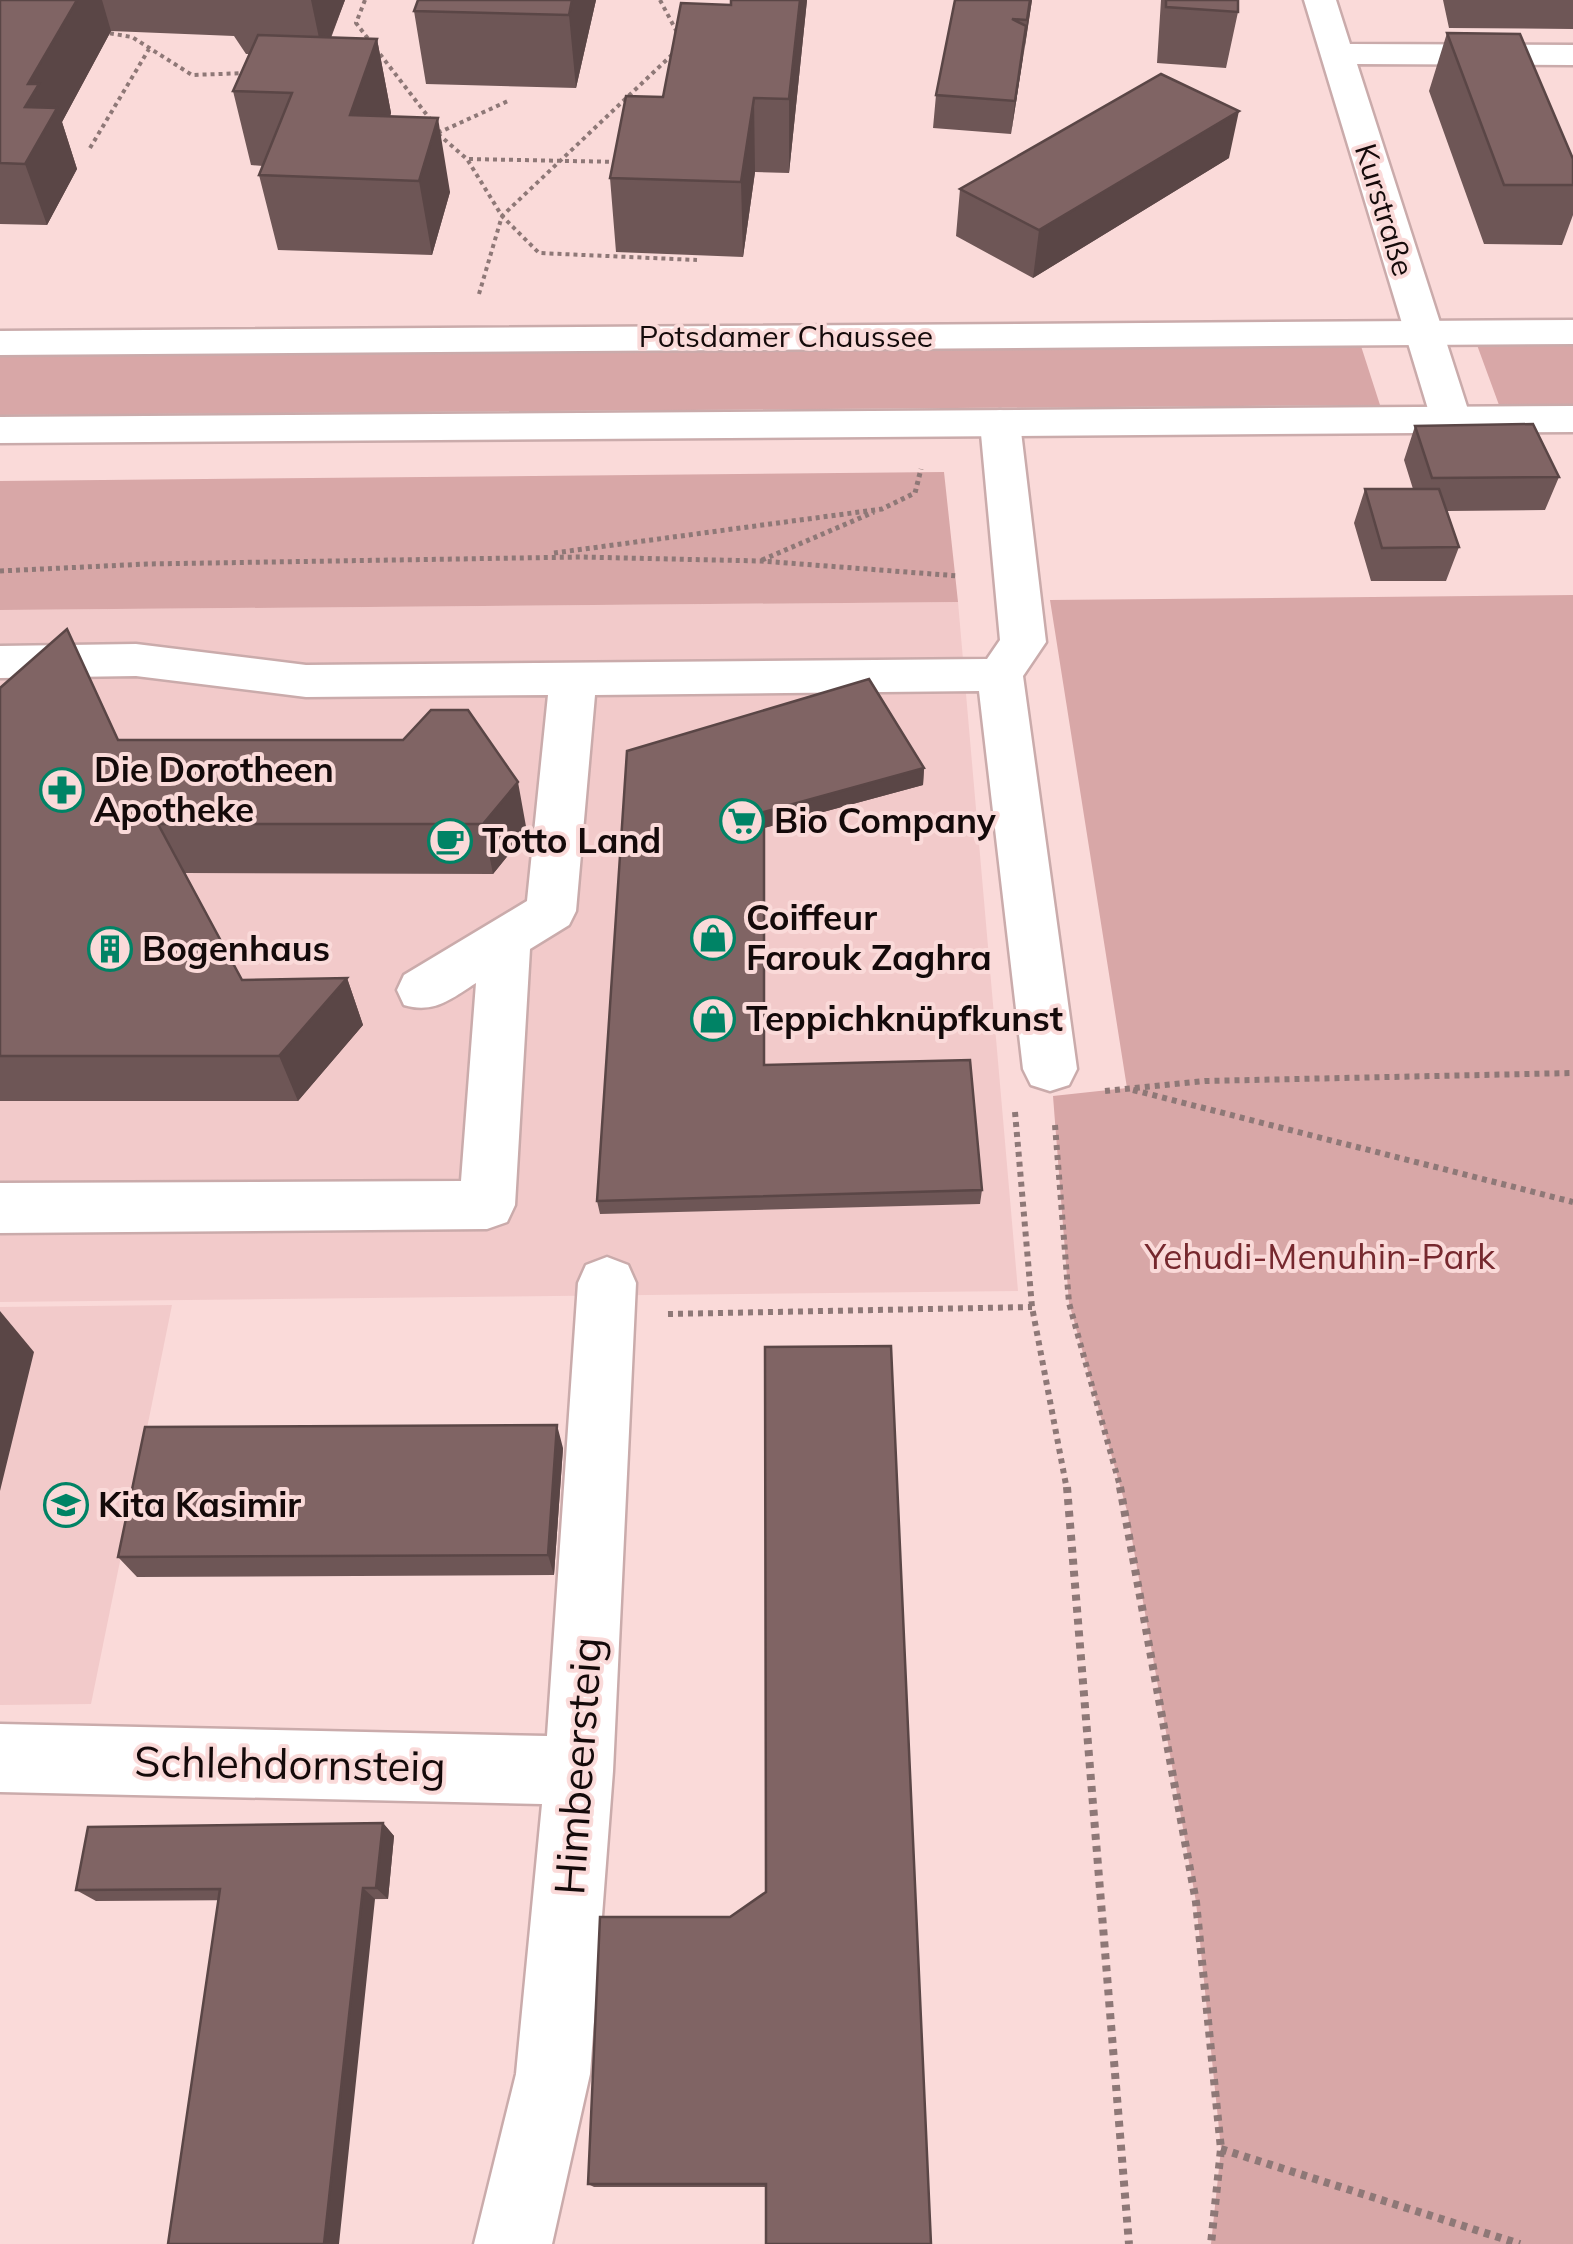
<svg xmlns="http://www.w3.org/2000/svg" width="1573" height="2244" font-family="Mulish,sans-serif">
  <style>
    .built { fill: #f2caca }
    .green { fill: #d8a7a7 }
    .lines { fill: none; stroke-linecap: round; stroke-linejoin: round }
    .minor-casing { stroke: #caabab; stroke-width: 5 }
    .major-casing { stroke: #caabab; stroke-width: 5 }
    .path-far3 { stroke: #8e7877; stroke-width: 4; stroke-dasharray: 4 4; stroke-linecap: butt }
    .path-far2 { stroke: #8e7877; stroke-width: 5; stroke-dasharray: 4 4; stroke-linecap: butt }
    .path-far1 { stroke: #8e7877; stroke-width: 6; stroke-dasharray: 5 5; stroke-linecap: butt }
    .path { stroke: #8e7877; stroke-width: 8; stroke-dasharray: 6 6; stroke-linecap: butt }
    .minor { fill: #fff; fill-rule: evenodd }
    .major { fill: #fff; fill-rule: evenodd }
    .wall { fill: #6e5656 }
    .shaded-wall { fill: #5a4646 }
    .building { fill: #806464; stroke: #5a4646; stroke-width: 2.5 }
    .labels { text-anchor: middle; stroke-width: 8; stroke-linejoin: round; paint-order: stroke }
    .far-street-label { font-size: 30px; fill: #140a0a; stroke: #fadad9 }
    .poi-label { font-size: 35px; font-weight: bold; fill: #140a0a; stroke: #fadad9; text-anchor: start }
    .park-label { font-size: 35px; fill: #76282e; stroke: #fadad9 }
    .near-street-label { font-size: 42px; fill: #140a0a; stroke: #fadad9 }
  </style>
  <rect width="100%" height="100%" fill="#fadad9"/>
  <!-- built -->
  <path class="built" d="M958,602L1018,1291L0,1302V610Z
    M172,1305L91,1704L0,1705V1307Z"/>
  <!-- green -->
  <path class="green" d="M1573,344V405H1499L1477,345Z
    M1361,346L1380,405L0,415V356Z
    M944,472L958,602L0,610V481Z
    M1573,595V2244H1211L1221,2149L1196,1902L1127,1511L1069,1303L1053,1096L1127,1088L1050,600Z"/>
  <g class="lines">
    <!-- minor casing -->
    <g class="minor-casing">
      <path id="minor" d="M1304,0H1336L1350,44L1573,45V65L1357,64L1471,419L1465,428L1451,432L1437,428L1431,419Z
        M1000,410L1014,414L1020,423L1046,642L1023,676L1077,1069L1069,1085L1050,1091L1031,1085L1023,1069L979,691L595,695L576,911L569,925L530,949L515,1205L507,1222L487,1229L0,1233V1183L461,1181L476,983C451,999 434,1014 404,1005L397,990L404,975L527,901L548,695L306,697L136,676L0,678V646L136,644L306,665L987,659L1000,640L980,423L986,414Z
        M607,1257L628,1265L636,1283L613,1771L590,2074L552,2244H474L516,2074L542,1804L0,1792V1724L547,1736L578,1283L586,1265Z"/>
    </g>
    <!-- major casing -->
    <g class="major-casing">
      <path id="major" d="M1573,320V344L0,355V331Z
        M1573,406V432L0,443V417Z"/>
    </g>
    <!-- path-far3 -->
    <path class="path-far3" d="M365,0L356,23L440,132L508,101
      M660,0L678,34
      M102,32L132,37L192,75L248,73
      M438,134L467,159L502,216L539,253L697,260
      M90,148L149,49
      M469,159L621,162
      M479,294L502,216L677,50"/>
    <!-- path-far2 -->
    <path class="path-far2" d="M554,553L882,509L915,493L921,469
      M762,560L874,512
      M0,571L147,564L580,557L761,561L959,576"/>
    <!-- path-far1 -->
    <path class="path-far1" d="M1133,1090L1573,1202
      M1105,1091L1205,1081L1573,1073
      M1015,1112L1032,1307L1067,1490
      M1055,1125L1069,1303L1121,1490
      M668,1314L1032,1307"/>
    <!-- path -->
    <path class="path" d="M1067,1487L1129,2244
      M1120,1487L1196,1902L1221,2149L1211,2244
      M1221,2149L1520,2244"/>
    <!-- minor -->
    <use href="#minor" class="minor"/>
    <!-- major -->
    <use href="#major" class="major"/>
  </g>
  <!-- wall -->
  <path class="wall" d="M0,0H345L331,38L377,39L391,113L390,117L450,192L432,255L278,250L259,175L263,166L251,165L233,91L249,54H246L234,36L111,31L62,122L77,169L47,225L0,224Z
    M418,0H596L576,88L426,84L414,11Z
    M807,0L789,173L755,172L743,257L616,252L610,178L663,97L731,5Z
    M1032,0L1011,134L933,128L936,95Z
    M1161,0H1238V12L1226,68L1157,63Z
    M1443,0H1573V29L1449,28Z
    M1447,33L1573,159V215L1562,245L1484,244L1429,91Z
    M1229,158L1033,278L956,236L960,189Z
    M1415,426L1559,477L1545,510L1447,511L1459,547L1446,581H1371L1354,523L1365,489H1413L1404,460Z
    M0,688L118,740L527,832L493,874L185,873L242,980L347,978L363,1025L298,1101H0Z
    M627,751L924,768L923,785L764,828V1065L982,1190L980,1204L600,1214L597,1201Z
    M563,1448L554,1575L137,1577L118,1557Z
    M383,1823L394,1836L388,1899L96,1901L76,1890Z
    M730,1917L766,2187H594L588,2184Z"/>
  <!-- shaded-wall -->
  <path class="shaded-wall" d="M77,0H102L111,31L62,122L77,169L47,225L25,164V107L28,84Z
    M311,0H345L323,57Z
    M572,0H596L576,88L569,15Z
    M800,0H807L789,173V99Z
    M1030,0H1032L1024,53L1027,20Z
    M1026,26L1023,58L1011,134L1015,101Z
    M377,39L391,113L368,179L350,115Z
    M754,98L755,172L743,257L741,182Z
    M1239,111L1229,158L1033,278L1039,230Z
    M438,118L450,192L432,255L419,181Z
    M924,768L923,785L764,828V812Z
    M518,782L527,832L493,874L483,824Z
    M347,978L363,1025L298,1101L279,1056Z
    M0,1311L34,1352L0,1491Z
    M557,1425L563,1448L554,1575L548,1555Z
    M383,1823L394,1836L388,1899L376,1888Z
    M363,1888L375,1899L339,2244H324Z"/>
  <!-- building -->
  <path class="building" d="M0,0H77L28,84H39L25,107L57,108L25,164L0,163Z
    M418,0H572L569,15L414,11Z
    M731,0H800L789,99L754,98L741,182L610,178L626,96L663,97L681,3L731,5Z
    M955,0H1030L1027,20L1012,19L1026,26L1015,101L936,95Z
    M1166,0H1238V12L1166,7Z
    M1447,33L1520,34L1573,159V185H1504Z
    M258,35L377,39L350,115L438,118L419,181L259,175L292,93L233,91Z
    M1161,74L1239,111L1039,230L960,189Z
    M1533,424L1559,477L1432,478L1415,426Z
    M1365,489H1439L1459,547L1382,548Z
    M67,629L118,740H403L431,710H468L518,782L483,824H158L242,980L347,978L279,1056H0V688Z
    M869,679L924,768L764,812V1065L970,1060L982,1190L597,1201L627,751Z
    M891,1346L931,2244H766V2184H588L600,1917H730L766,1892L765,1347Z
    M557,1425L548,1555L118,1557L145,1427Z
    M383,1823L376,1888H363L324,2244H168L220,1889L76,1890L88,1827Z"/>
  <!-- icons -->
  <defs>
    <g id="pharmacy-ring" transform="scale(2.25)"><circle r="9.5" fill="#fadad9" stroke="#008365" stroke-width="1.5"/><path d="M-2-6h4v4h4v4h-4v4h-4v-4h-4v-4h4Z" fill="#008365"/></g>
    <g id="supermarket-ring" transform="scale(2.25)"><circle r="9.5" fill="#fadad9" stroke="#008365" stroke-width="1.5"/><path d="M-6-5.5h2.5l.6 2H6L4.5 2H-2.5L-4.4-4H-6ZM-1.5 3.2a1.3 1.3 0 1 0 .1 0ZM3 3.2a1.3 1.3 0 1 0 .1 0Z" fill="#008365"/></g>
    <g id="cafe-ring" transform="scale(2.25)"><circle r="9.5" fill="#fadad9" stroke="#008365" stroke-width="1.5"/><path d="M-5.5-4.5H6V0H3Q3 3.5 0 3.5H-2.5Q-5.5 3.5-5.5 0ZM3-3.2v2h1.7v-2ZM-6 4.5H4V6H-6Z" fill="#008365"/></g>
    <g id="shop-ring" transform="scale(2.25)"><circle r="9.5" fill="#fadad9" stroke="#008365" stroke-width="1.5"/><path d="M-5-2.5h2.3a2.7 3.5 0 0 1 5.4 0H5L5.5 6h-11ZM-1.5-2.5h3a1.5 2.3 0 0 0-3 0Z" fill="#008365"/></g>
    <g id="building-ring" transform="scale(2.25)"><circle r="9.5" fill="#fadad9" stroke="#008365" stroke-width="1.5"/><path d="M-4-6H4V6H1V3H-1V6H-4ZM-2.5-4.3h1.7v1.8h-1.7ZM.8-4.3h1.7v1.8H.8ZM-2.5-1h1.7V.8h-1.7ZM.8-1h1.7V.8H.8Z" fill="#008365"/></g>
    <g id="school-ring" transform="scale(2.25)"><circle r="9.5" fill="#fadad9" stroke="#008365" stroke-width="1.5"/><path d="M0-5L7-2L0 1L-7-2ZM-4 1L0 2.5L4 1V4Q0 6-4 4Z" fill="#008365"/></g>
  </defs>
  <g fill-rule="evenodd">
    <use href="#pharmacy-ring" x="62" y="790"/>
    <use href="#supermarket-ring" x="742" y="821"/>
    <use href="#cafe-ring" x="450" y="841"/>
    <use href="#shop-ring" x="713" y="938"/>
    <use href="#building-ring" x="110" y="949"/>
    <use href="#shop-ring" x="713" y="1019"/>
    <use href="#school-ring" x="66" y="1505"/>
  </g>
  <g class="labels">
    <!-- far-street labels -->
    <g class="far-street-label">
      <text transform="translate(1384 210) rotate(73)" y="10">Kurstraße</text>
      <text x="786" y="347">Potsdamer Chaussee</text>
    </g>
    <!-- poi labels -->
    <g class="poi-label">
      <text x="94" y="782">Die Dorotheen<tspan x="94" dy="40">Apotheke</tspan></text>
      <text x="774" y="833">Bio Company</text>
      <text x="482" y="853">Totto Land</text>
      <text x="746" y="930">Coiffeur<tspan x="746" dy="40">Farouk Zaghra</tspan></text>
      <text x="142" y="961">Bogenhaus</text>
      <text x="746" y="1031">Teppichknüpfkunst</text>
      <text x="98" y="1517">Kita Kasimir</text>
    </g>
    <!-- park labels -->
    <g class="park-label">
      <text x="1320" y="1269">Yehudi-Menuhin-Park</text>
    </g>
    <!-- near-street labels -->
    <g class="near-street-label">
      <text transform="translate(290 1764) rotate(1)" y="15">Schlehdornsteig</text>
      <text transform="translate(578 1766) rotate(-86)" y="15">Himbeersteig</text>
    </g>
  </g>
</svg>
